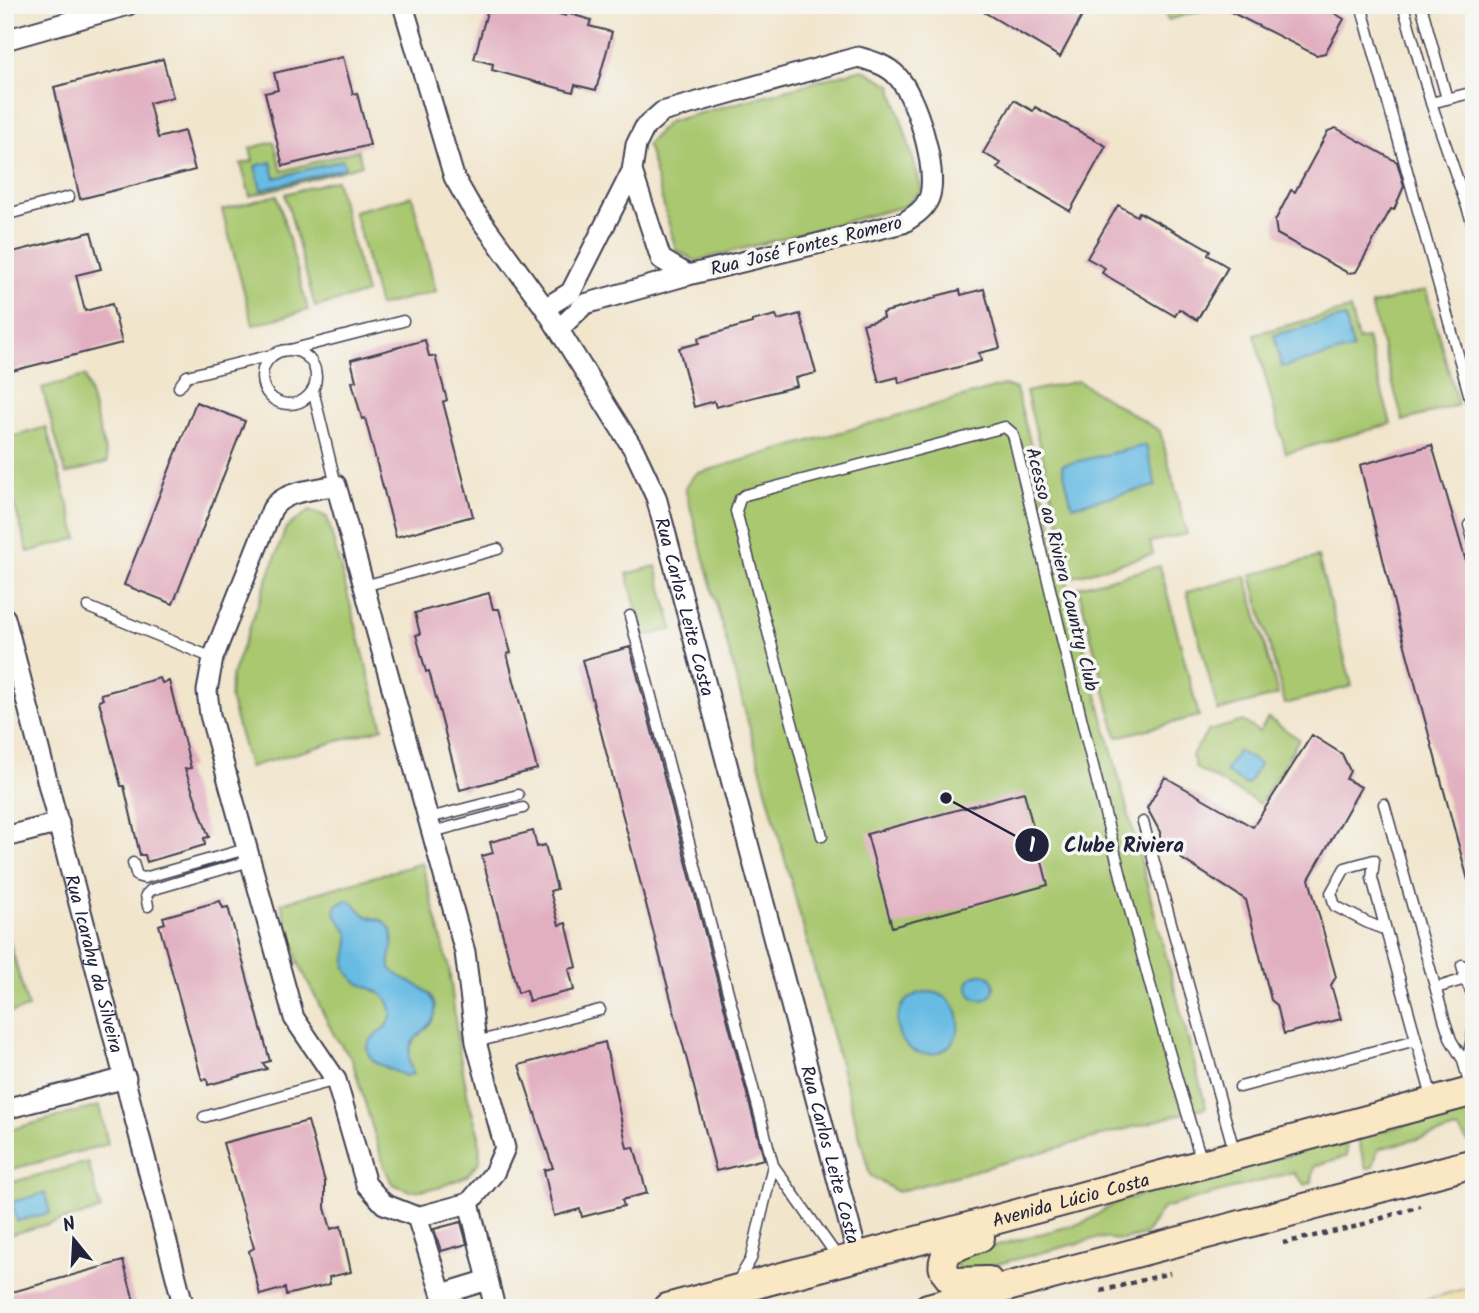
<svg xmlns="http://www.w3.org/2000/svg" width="1479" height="1313" font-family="Kalam,sans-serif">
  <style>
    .green { fill: #a9c870; stroke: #667556; stroke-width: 2 }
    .sand { fill: #eeda9e; stroke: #887e6c; stroke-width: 2 }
    .water { fill: #67bbe3; stroke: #446e8f; stroke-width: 2 }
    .building { fill: #e1afc0 }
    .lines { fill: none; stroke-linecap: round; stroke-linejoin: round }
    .lane-casing { stroke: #413f51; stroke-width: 13 }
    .street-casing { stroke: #413f51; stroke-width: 23 }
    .secondary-casing { stroke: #413f51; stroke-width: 32 }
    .path { stroke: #413f51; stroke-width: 4.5; stroke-dasharray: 5 5; stroke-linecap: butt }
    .lane { stroke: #fff; stroke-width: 10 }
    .street { stroke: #fff; stroke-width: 19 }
    .secondary { stroke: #fae7c3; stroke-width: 28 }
    .labels { text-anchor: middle; stroke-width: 7; stroke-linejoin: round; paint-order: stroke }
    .street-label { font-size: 19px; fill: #22223b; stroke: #f6f6f2 }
    .leader { fill: none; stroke: #22223b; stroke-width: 2.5 }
    .callout-dot { fill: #22223b; stroke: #f6f6f2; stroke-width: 2.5 }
    .mark-label { font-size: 21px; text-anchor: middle; font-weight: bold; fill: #fff }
    .callout-label { font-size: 21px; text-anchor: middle; font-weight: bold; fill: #22223b; stroke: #f6f6f2; stroke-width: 7; stroke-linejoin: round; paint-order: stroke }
  </style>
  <rect width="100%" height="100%" fill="#f6f6f2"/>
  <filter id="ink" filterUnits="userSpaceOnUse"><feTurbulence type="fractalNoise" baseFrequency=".0143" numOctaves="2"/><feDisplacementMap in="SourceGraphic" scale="14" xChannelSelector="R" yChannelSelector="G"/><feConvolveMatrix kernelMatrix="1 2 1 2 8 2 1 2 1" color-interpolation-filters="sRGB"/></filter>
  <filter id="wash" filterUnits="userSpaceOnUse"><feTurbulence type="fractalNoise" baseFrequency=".00686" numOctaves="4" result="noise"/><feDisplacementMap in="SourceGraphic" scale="28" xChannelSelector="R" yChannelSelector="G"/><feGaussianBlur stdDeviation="1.57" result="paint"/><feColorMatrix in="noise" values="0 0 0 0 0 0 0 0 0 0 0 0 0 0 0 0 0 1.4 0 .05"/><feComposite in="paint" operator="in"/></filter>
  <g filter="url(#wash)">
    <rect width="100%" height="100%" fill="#f1e5cc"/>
    <!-- green -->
    <path class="green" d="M1163,5H1220L1168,20Z
      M862,69L891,85L922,190L905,206L696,261L676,250L647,144L668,122Z
      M274,142L282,171L358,150L362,165L250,196L241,164L253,161L250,148Z
      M336,180L366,293L315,307L285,194Z
      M277,195L308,310L253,325L222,210Z
      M412,196L436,291L379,306L354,211Z
      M1426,290L1458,405L1403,421L1371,305Z
      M1350,309L1358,340L1367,338L1391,424L1286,453L1254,334Z
      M85,376L108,462L66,474L42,388Z
      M1078,381L1160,431L1187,534L1150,542L1153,554L1073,577L1026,392Z
      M1004,385L1016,389L1206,1107L897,1192L870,1175L685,488L695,474Z
      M46,427L78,538L28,552L5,472V439Z
      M310,510L327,517L383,728L249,767L230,698L231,678L286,528Z
      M1318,557L1352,686L1285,704L1251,575Z
      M656,566L673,629L644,636L627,574Z
      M1160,566L1199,716L1117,737L1078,587Z
      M1246,576L1278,695L1218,711L1187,592Z
      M1268,718L1299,739L1260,804L1196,768L1192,755L1208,731L1243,721L1259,732Z
      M422,863L449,968L459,1050L468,1098L479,1136L480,1161L467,1176L438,1188L411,1191L392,1184L384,1166L352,1060L334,1035L298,962L281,903Z
      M5,925L28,1008L5,1014Z
      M99,1106L108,1144L5,1171V1131Z
      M1474,1106V1141L1468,1142L1458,1129L1378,1149L1373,1167L1366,1169L1358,1140L1362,1136Z
      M1339,1141L1346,1142L1347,1156L1314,1166L1312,1182L1305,1185L1293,1172L1163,1208L1145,1235L1122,1240L1098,1238L967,1272L958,1269L955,1260L961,1255L1085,1222L1117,1202Z
      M88,1162L101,1210L5,1236V1184Z"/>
    <!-- sand -->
    <path class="sand" d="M1474,1285V1308H1395L1464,1289Z"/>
    <!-- water -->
    <path class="water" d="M343,160L345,168L261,190L255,166L271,162L275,178Z
      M1345,317L1353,349L1282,367L1274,335Z
      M1146,445L1156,486L1072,506L1062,465Z
      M1238,751L1260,764L1247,785L1225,772Z
      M347,900C357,902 358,912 367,916C373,919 379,918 383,921C401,933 388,952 390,968C402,983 431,984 435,1006C439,1034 396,1031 413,1074L406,1076C396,1071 374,1065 369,1055C358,1035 399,1032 390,1006C382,986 360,990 349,974C340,961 353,946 348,933C343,921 332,919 336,905Z
      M968 987a13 13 0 1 1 26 0a13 13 0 1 1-26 0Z
      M897 1023a31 31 0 1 1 62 0a31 31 0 1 1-62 0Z
      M45,1193L50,1213L17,1221L12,1202Z"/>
    <g id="blocks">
      <!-- building -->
      <path class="building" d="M489,5H528L566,16L567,13L591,20L589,26L612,32L596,90L575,85L573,92L492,70L493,64L474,59Z
        M972,5H1088L1060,57Z
        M1217,5H1321L1344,19L1325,53L1316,55Z
        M343,57L353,94L357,93L370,145L283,166L265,93L278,90L274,73Z
        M163,59L173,97L149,103L158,138L184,131L195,170L80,199L54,87Z
        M1014,100L1033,111L1035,107L1106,146L1070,211L997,168L1001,163L983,153Z
        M1336,128L1397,162L1404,186L1394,210L1391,209L1356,272L1348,273L1277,234L1275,221L1291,190L1295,192L1328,131Z
        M1118,205L1137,216L1139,212L1188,239L1189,238L1210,250L1208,255L1228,267L1197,320L1179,309L1175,316L1102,273L1105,268L1087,258Z
        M91,232L101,269L76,275L85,311L112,304L122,343L8,372L5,360V254Z
        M984,289L1000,348L979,353L981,361L899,383L898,377L879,382L863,324L883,318L882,313L936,298V296L960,290L961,295Z
        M800,314L816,373L795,378L797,386L716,407L714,401L694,407L679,348L699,343L698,338L752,323V321L776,315L778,320Z
        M425,340L429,356H435L447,400L443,402L473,516L396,537L365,418L362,419L352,382L356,381L351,360Z
        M196,402L245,421L173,604L124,585Z
        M1432,445L1474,589V879L1468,880L1398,620L1360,465Z
        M489,593L493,609H499L511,653L507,654L537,769L460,790L429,671L426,672L416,635L420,634L415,613Z
        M630,647L764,1159L716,1171L582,660Z
        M160,678L162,683L169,681L191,768L185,769L209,837L204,838L205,845L147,862L145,855H140L124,786H121L99,701L103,699L101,694Z
        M1312,735L1342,754L1350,771L1346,779L1361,787L1309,879L1336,977L1331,985L1341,1019L1284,1034L1277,1005L1271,1000L1246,900L1182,859L1180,852L1160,844V832L1147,808L1165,777L1253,827Z
        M1024,792L1048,885L892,927L867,834Z
        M533,831L537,847L545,845L557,889L550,891L559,925L566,923L577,967L569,969L574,990L529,1001L526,990L518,993L482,856L493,853L490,842Z
        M220,901L223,908L228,907L270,1061L263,1063L267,1069L208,1085L207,1079L202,1080L159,925L165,923L163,917Z
        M605,1042L627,1148L634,1147L647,1193L622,1200L624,1206L582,1217L580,1209L554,1216L544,1170L553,1168L519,1065Z
        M308,1121L325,1182V1208L331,1229L341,1226L351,1272L329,1277L330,1284L286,1295L285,1288L260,1295L249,1251L254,1248L223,1143Z
        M461,1222L467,1244L441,1251L434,1229Z
        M123,1261L136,1308H5V1294Z"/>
    </g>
  </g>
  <g filter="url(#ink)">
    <use href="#blocks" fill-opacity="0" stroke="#413f51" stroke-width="2"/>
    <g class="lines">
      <!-- lane casing -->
      <g class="lane-casing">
        <path id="lane" d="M1361,5L1474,412
          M1403,5L1431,103L1474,92
          M1421,5L1447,99
          M1431,103L1474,227
          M5,215L69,197
          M262 377a27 27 0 1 1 54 0a27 27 0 1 1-54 0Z
          M290,350L403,321
          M179,387L187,376L272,355
          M313,390L336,485
          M1469,525L1474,542
          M364,586L498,549
          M88,607L213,658
          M630,616L773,1165L839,1259
          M1384,804L1445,1022L1451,1040L1463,1060L1471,1091
          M429,818L518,795
          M1143,822L1235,1154
          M432,832L523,808
          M822,836L736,511L740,499L745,495L1005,427L1012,433L1014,438C1072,681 1128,924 1202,1162
          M1374,860L1372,878L1386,930L1366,922L1335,906L1331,893L1345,868Z
          M133,863L137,876L144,878L246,849
          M148,906L146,895L151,890L250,861
          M1386,930L1433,1101
          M1462,965L1465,979L1474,997
          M1436,988L1465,979L1474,971
          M476,1042L600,1010
          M1463,1060L1469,1053L1474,1028
          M1240,1087L1416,1040
          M204,1117L336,1080
          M738,1281L751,1259L773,1165"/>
      </g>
      <!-- street casing -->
      <g class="street-casing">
        <g id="street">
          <path id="s1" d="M403,5L454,177L470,205L545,308L634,450L656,497L858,1257"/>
          <path d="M5,40L128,5"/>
          <path d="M545,308L571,292L632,171L636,145L645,127L662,112L858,57C872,61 887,65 897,76C916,95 939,171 929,198C924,210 914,216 903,223L688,275L661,259L632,171"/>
          <path d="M559,329L585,304L688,275"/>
          <path d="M336,485L465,952L476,1042L505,1148L494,1173L469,1203L417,1217L384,1204L366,1184L336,1080L294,1018L210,715L207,691L213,658L272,509C284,490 316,490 336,485Z"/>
          <path id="s2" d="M5,618L184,1308"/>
          <path d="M5,837L59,823"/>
          <path d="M5,1109L126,1078"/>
          <path d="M469,1203L495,1308"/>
          <path d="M417,1217L446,1308"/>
          <path d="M442,1294L488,1280"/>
        </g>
      </g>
      <!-- secondary casing -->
      <g class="secondary-casing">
        <g id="secondary">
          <path d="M980,1237L948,1250C941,1265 941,1271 954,1282L988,1281"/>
          <path id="s3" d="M667,1308L1474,1091"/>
          <path d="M928,1308L1474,1163"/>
        </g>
      </g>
      <!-- path -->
      <path class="path" d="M1283,1243L1354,1227L1420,1206
        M1101,1291L1170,1273"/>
      <!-- lane -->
      <use href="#lane" class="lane"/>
      <!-- street -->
      <use href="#street" class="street"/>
      <!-- secondary -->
      <use href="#secondary" class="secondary"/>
    </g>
  </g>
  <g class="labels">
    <!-- street labels -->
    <g class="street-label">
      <text transform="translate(806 245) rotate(-14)" y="7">Rua José Fontes Romero</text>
      <text transform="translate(1063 569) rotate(76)" y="7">Acesso ao Riviera Country Club</text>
      <text dy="7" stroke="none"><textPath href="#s1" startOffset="672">Rua Carlos Leite Costa</textPath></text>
      <text dy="7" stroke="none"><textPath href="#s2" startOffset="357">Rua Icarahy da Silveira</textPath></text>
      <text dy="7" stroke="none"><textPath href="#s1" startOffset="1239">Rua Carlos Leite Costa</textPath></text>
      <text dy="7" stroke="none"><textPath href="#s3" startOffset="418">Avenida Lúcio Costa</textPath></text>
    </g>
  </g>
  <!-- callouts -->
  <path class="leader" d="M946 798L1032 845"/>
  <g class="callout-dot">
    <circle cx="946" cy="798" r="7"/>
    <circle cx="1032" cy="845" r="18"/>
  </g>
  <g class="mark-label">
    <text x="1032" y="852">1</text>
  </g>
  <g class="callout-label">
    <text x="1124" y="852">Clube Riviera</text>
  </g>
  <!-- margin -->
  <rect width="1479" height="1313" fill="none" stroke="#f6f6f2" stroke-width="28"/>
  <!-- north arrow -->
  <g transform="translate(74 1240) rotate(342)" stroke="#f6f6f2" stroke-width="5" paint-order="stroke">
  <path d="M0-5L12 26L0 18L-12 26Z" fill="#22223b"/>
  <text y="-10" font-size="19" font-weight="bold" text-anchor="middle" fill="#22223b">N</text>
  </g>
</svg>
